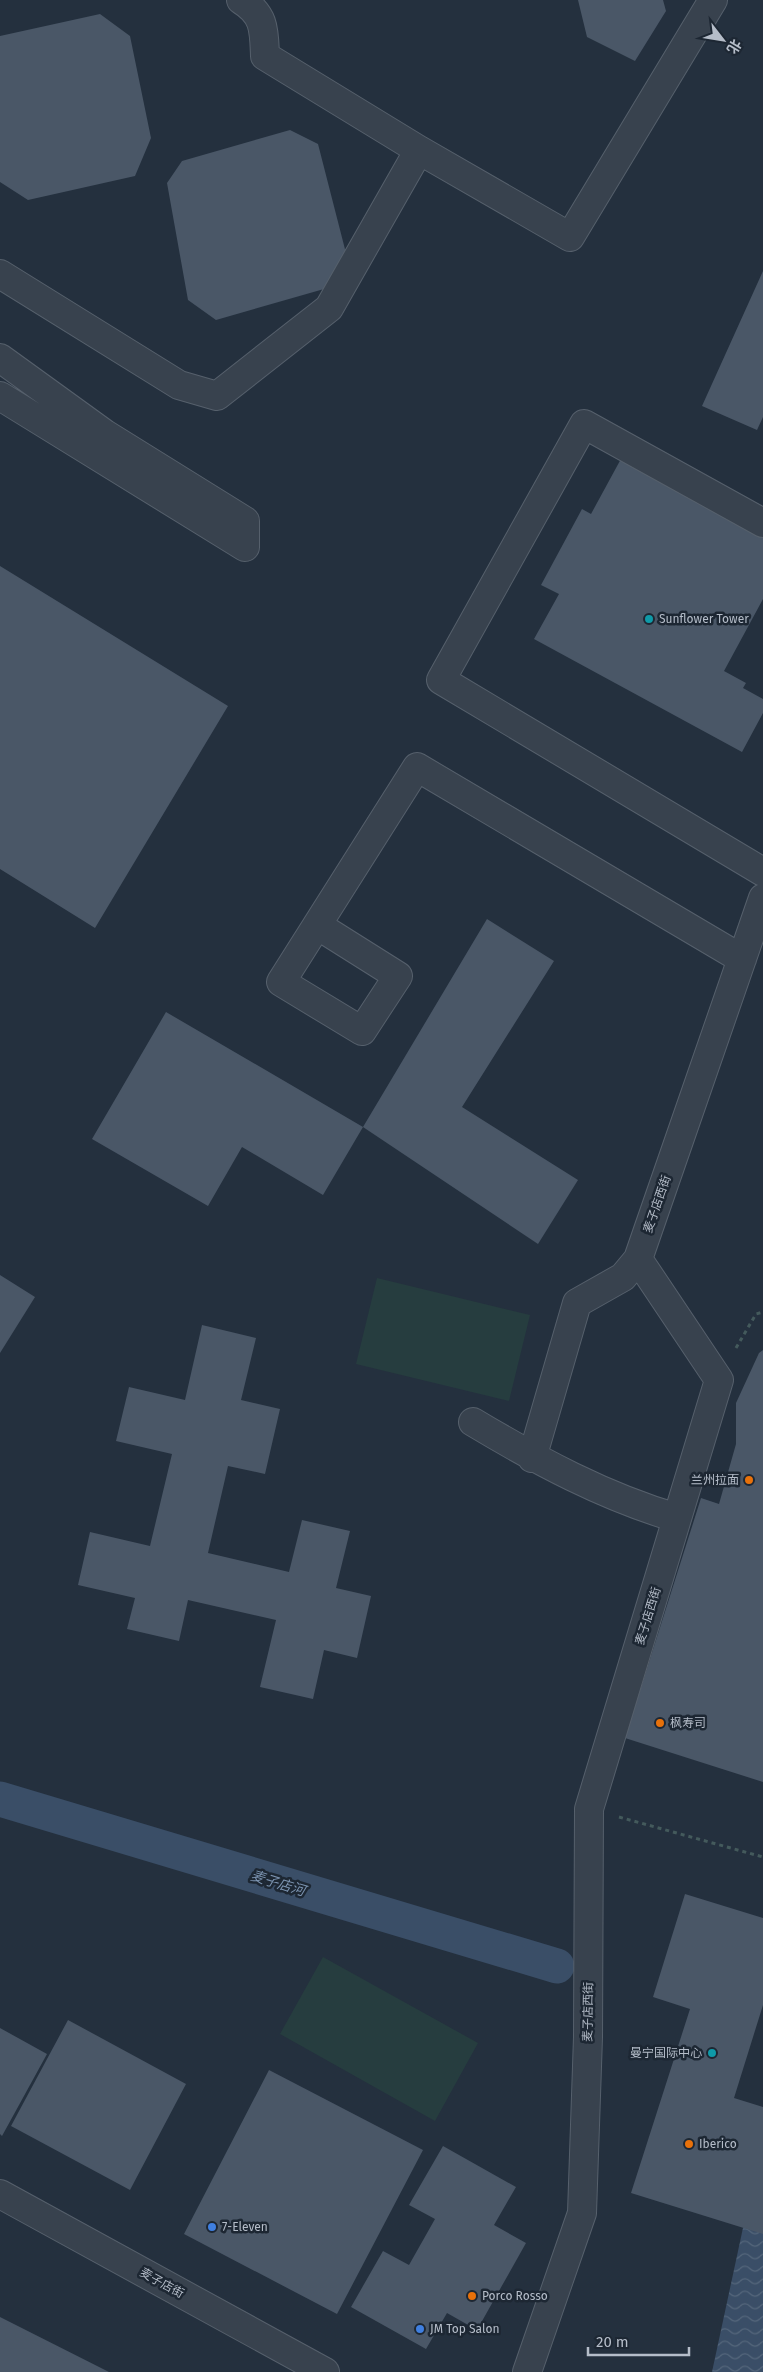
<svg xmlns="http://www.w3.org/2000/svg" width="763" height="2372" font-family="'Fira Sans','Noto Sans SC',sans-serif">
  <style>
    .pitch { fill: #263d3f }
    .water { fill: url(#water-waves) }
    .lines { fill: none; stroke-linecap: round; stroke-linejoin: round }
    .canal { stroke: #3a4e67; stroke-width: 35 }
    .building { fill: #4a5767 }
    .minor-casing { stroke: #56606c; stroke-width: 30 }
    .path { stroke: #445a5c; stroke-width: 3; stroke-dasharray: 4 4; stroke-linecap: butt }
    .minor { stroke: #38424e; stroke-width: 28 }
    .culture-dot { fill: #0f9aa8; stroke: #1d2733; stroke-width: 2 }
    .food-dot { fill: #e8710a; stroke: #1d2733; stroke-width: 2 }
    .shop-dot { fill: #3f7fe0; stroke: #1d2733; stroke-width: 2 }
    .labels { text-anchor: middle; stroke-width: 5; stroke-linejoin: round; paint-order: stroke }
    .poi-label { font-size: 12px; fill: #b5bdc9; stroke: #1d2733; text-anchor: start }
    .street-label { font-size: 12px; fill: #b5bdc9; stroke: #1d2733 }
    .water-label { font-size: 14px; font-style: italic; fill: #7c94b1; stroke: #1d2733 }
  </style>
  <defs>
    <pattern id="water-waves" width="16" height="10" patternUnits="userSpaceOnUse" patternTransform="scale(1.25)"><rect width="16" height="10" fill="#3a4e67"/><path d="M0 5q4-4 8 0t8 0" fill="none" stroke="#54667b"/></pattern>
  </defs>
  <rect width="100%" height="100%" fill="#24303e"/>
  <!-- pitch -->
  <path class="pitch" d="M377,1278L530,1315L509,1401L356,1364Z
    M323,1957L478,2043L435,2121L280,2034Z"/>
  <!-- water -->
  <path class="water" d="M763,2135V2372H712Z"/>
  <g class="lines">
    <!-- canal -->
    <path class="canal" d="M0,1799L557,1966"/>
  </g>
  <!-- building -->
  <path class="building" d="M578,0H663L666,11L635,61L587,37Z
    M100,14L130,36L151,138L135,176L28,200L0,182V36Z
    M290,130L318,144L347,257L331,287L216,320L188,300L167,183L182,161Z
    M763,271V417L757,430L702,406Z
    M622,457L763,533V599L724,671L746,683L743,688L763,699V713L742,752L534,639L559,594L541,585L582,509L591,514Z
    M0,566L228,706L95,928L0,869Z
    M487,919L554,961L462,1107L578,1180L538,1244L363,1127L323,1195L242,1147L208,1206L92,1139L166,1012L363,1127Z
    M0,1275L35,1297L0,1353Z
    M202,1325L256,1338L241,1400L280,1409L265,1474L228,1466L208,1553L289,1572L302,1520L350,1531L336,1588L371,1596L357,1658L324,1650L313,1699L260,1687L276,1620L188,1600L179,1641L127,1629L135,1598L78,1585L90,1532L150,1546L172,1454L116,1441L129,1387L185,1400Z
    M763,1350V1782L625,1738L701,1498L719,1504L736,1444V1403L759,1353Z
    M685,1894L763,1918V2005L734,2098L763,2107V2234L631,2193L690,2009L653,1997Z
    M68,2020L186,2084L130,2190L11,2126Z
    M0,2028L47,2054L2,2136L0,2134Z
    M269,2070L423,2150L337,2314L184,2234Z
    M443,2146L516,2187L494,2225L526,2243L477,2330L447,2313L426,2349L351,2307L383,2251L409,2265L435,2219L409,2205Z
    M0,2317L109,2372H0Z"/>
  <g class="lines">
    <!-- minor casing -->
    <g class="minor-casing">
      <path id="minor" d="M241,0C265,15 264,30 265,56L419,150L570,237L713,0
        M0,274L179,385L217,396L329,308L419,150
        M0,358L105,434L245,521V547
        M0,396L245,547
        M763,523L584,424L441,680L763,872
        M317,925L398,976L362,1031L281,982L417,767L742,959
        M473,1422C538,1461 605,1497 677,1518
        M532,1458L577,1303L623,1277L638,1259
        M0,2194L325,2372
        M527,2372L582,2213L588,2037L589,1809L719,1380L638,1259L763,898"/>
    </g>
    <!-- path -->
    <path class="path" d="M736,1348L756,1314L763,1312
      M619,1817L763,1857"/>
    <!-- minor -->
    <use href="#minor" class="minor"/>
  </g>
  <!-- markers -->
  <g class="culture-dot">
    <circle cx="649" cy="619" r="5"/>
    <circle cx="712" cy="2053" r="5"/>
  </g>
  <g class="food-dot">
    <circle cx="749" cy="1480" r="5"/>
    <circle cx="660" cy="1723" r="5"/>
    <circle cx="689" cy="2144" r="5"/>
    <circle cx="472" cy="2296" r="5"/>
  </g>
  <g class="shop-dot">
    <circle cx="212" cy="2227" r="5"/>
    <circle cx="420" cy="2329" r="5"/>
  </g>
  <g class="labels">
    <!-- poi labels -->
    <g class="poi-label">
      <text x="659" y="623">Sunflower Tower</text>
      <text x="739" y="1484" text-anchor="end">兰州拉面</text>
      <text x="670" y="1727">枫寿司</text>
      <text x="702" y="2057" text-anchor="end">曼宁国际中心</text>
      <text x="699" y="2148">Iberico</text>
      <text x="222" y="2231">7-Eleven</text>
      <text x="482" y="2300">Porco Rosso</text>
      <text x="430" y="2333">JM Top Salon</text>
    </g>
    <!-- street labels -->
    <g class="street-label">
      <text transform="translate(657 1204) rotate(-71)" y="4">麦子店西街</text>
      <text transform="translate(648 1616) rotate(-73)" y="4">麦子店西街</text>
      <text transform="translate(588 2012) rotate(-89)" y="4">麦子店西街</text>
      <text transform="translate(162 2283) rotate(29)" y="4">麦子店街</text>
    </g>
    <!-- water labels -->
    <g class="water-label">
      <text transform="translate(278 1883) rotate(17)" y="5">麦子店河</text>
    </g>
  </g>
  <!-- north arrow -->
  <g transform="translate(723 40) rotate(121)" stroke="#1d2733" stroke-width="4" paint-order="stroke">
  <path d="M0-4L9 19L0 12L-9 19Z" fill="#b5bdc9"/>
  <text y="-8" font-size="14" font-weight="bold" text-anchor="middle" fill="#b5bdc9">北</text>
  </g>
  <!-- scale -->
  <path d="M588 2347v8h101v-8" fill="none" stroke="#b5bdc9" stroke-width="2.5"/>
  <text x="596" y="2347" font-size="15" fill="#b5bdc9" stroke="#1d2733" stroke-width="4" paint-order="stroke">20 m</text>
</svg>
